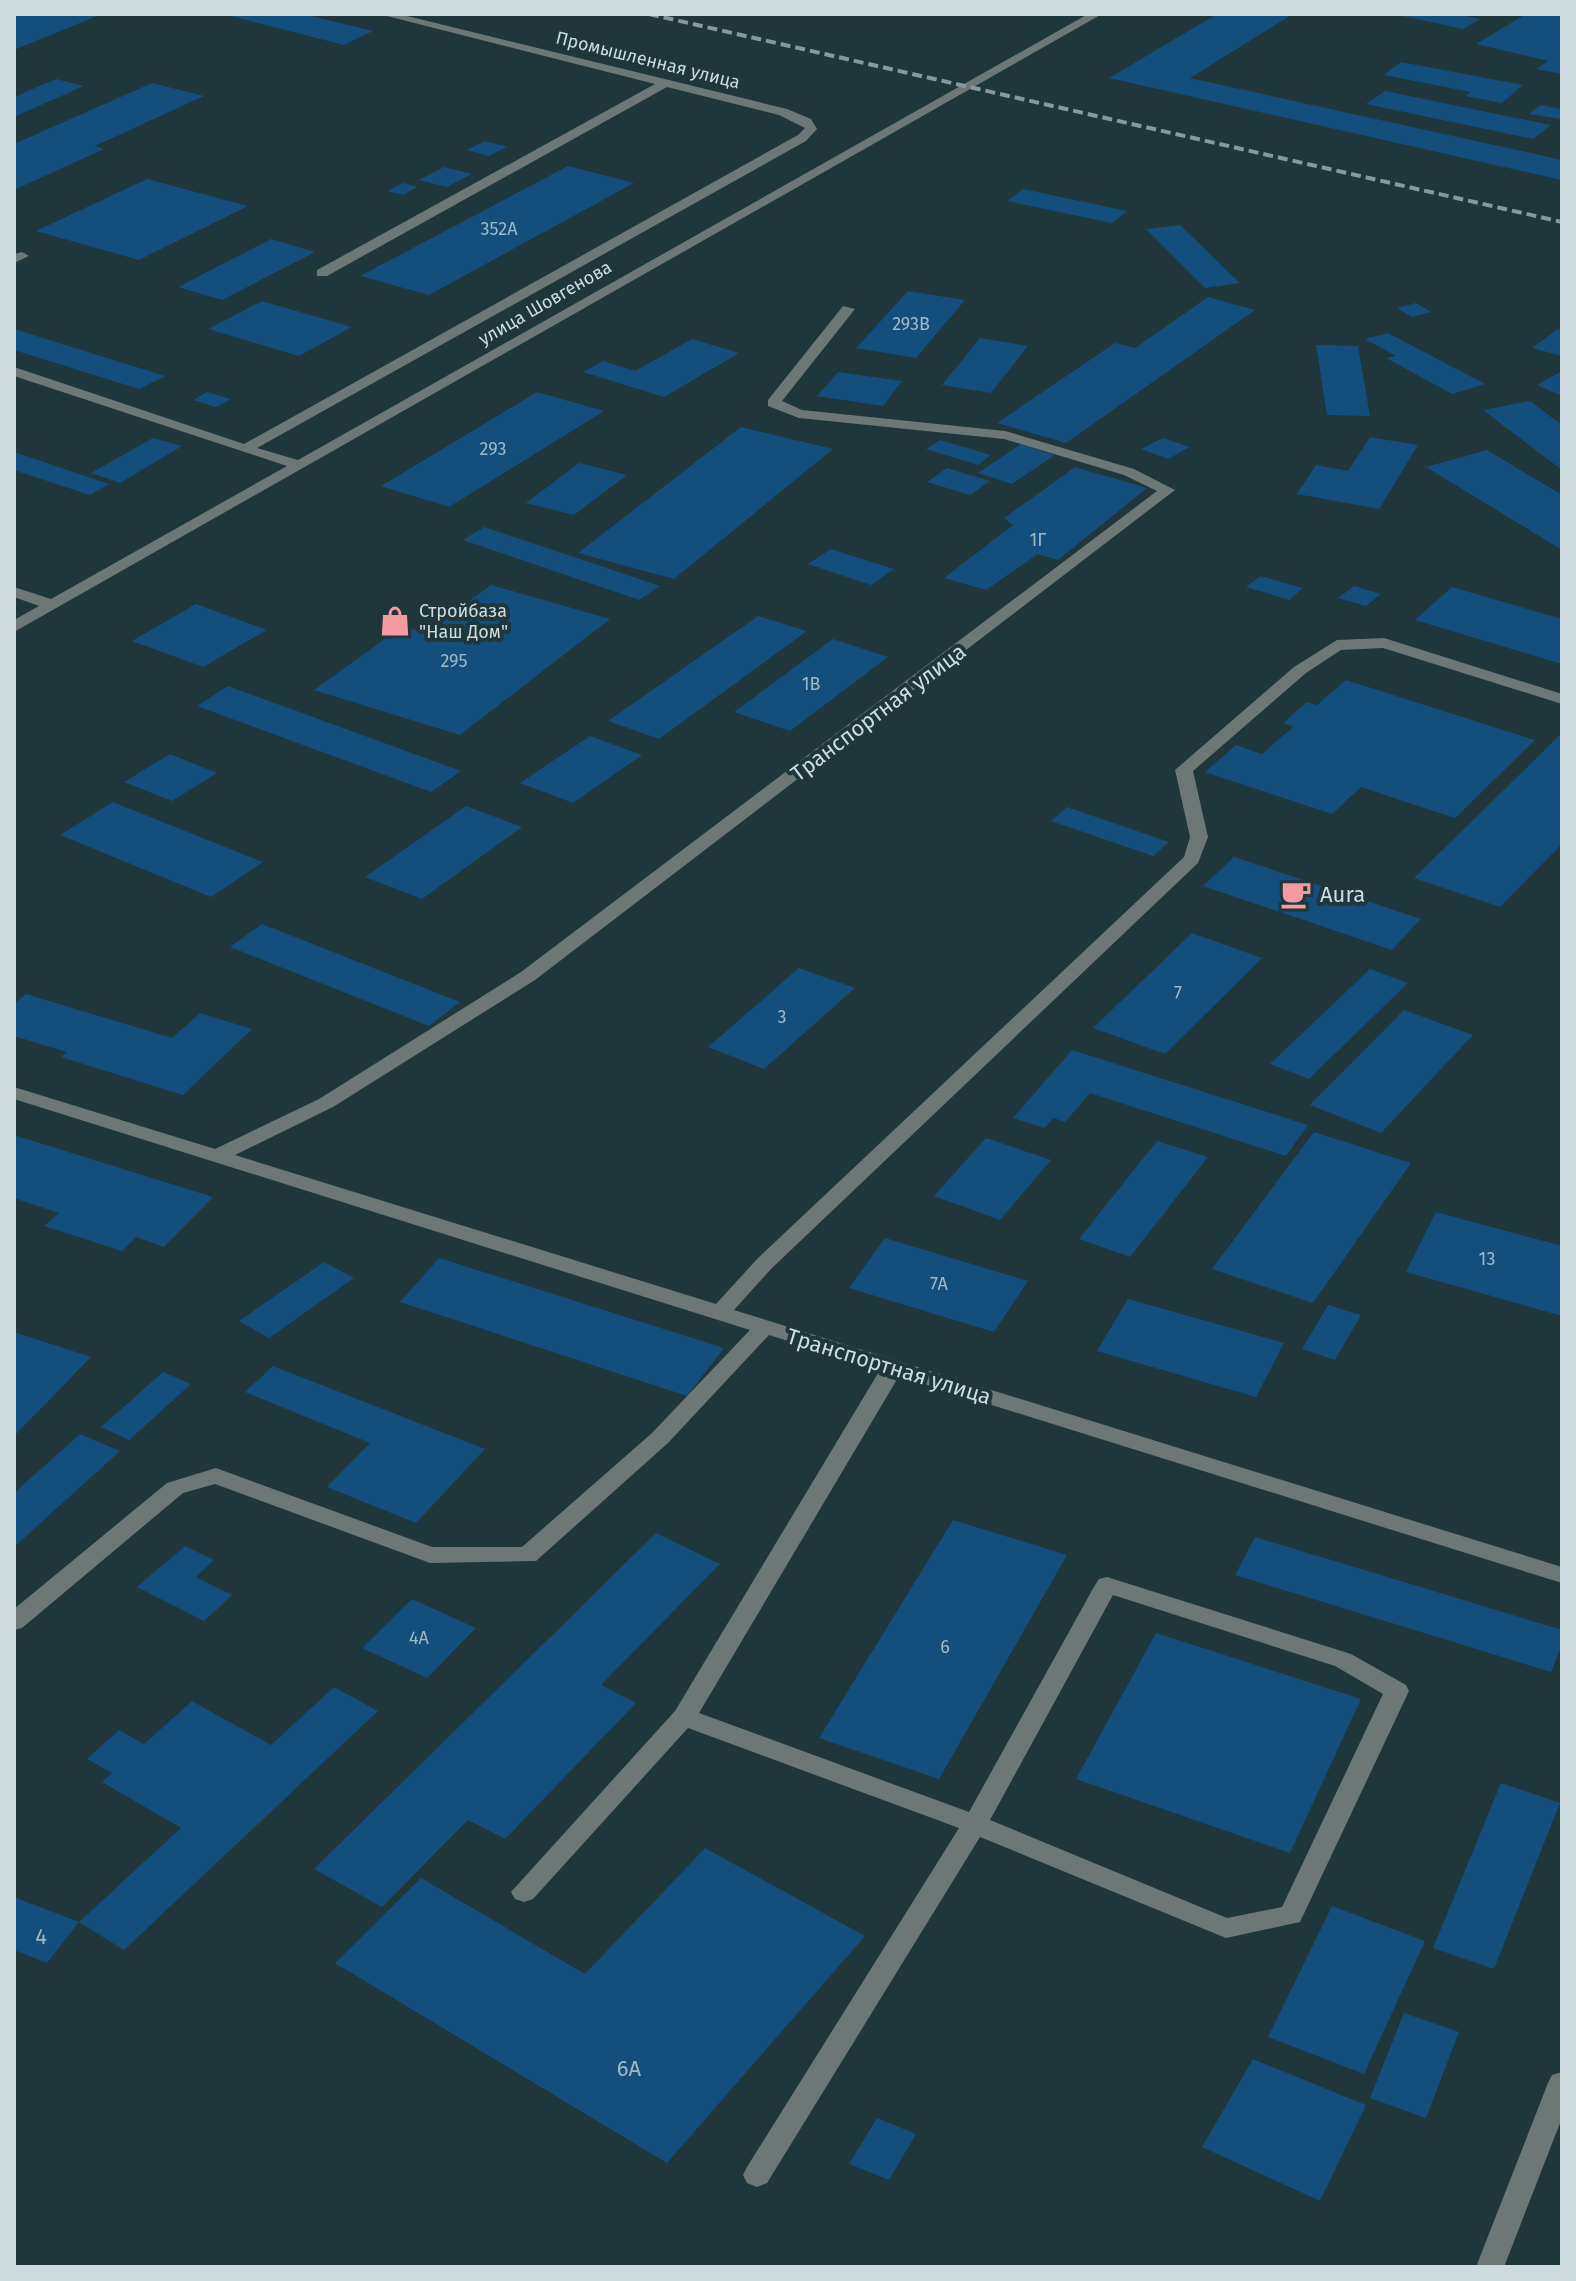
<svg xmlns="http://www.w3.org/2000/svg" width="1576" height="2281" font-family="'Fira Sans',sans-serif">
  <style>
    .building { fill: #144e7c }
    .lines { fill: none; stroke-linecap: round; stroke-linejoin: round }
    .minor { fill: #6d7876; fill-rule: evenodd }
    .rail { stroke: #87999d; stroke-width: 4; stroke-dasharray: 10 5; stroke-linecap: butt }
    .labels { text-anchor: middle; stroke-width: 8; stroke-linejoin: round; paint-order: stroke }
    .far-street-label { font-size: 18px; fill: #cedcdf; stroke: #1f363b }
    .number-label { font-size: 18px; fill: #a0b8c6 }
    .far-poi-label { font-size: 18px; fill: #cedcdf; stroke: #1f363b; text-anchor: start }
    .street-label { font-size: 22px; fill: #cedcdf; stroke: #1f363b }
    .poi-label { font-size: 22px; fill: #cedcdf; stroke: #1f363b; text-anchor: start }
    .near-number-label { font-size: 22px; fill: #a0b8c6 }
  </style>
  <rect width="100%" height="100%" fill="#1f363b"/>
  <!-- building -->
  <path class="building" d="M14,14H102L14,50Z
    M223,14H303L373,31L344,45Z
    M1217,14H1293L1190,78L1562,160V180L1109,78Z
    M1457,14L1480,19L1463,29L1398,15Z
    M1526,14H1562V74L1536,69L1548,61L1476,44Z
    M1401,62L1523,85L1502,103L1465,96L1471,92L1384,75Z
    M56,79L84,86L14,117V97Z
    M152,83L204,96L95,146L104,149L14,190V144Z
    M1385,91L1551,125L1533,139L1366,104Z
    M1541,105L1562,109V119L1528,114Z
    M485,141L507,147L489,156L467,150Z
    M568,166L634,183L429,295L360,276Z
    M444,167L472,174L447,187L419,180Z
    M147,179L248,206L139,260L36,231Z
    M403,183L417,187L403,195L388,191Z
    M1023,189L1127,211L1112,223L1007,201Z
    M1180,225L1240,283L1205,288L1146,229Z
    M271,239L315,252L222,300L178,287Z
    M908,291L965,300L916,358L856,348Z
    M1208,297L1255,310L1066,443L997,423L1115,343L1135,348Z
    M262,301L352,327L299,356L208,329Z
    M1416,303L1431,312L1412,317L1397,308Z
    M14,329L165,376L139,389L14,350Z
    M1558,329L1562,330V356L1532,348Z
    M1388,333L1485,384L1452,394L1386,358L1396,356L1365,339Z
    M980,338L1028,346L991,393L942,385Z
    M692,339L739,353L664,397L583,372L603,361L635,371Z
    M1316,345L1358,346L1370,416L1327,415Z
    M1562,371V396L1537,385Z
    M838,372L902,381L883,406L817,396Z
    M207,392L231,399L216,407L193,400Z
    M537,392L604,411L449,507L381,486Z
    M1530,401L1562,425V470L1483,410Z
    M741,427L833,449L674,579L578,553Z
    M1370,437L1418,445L1379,509L1297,494L1316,465L1348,471Z
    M153,438L182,446L120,483L91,473Z
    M1163,438L1190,447L1168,459L1141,449Z
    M940,440L991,455L978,465L926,449Z
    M1021,444L1055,455L1012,484L978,473Z
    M1487,450L1562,495V550L1426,467Z
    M14,452L109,484L90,495L14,470Z
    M579,463L627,475L574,515L526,503Z
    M1075,467L1147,488L1058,560L1038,554L986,590L944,578L1013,525L1004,518Z
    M947,468L990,481L970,495L927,482Z
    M484,527L592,563L660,586L639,600L463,540Z
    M831,549L894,569L871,585L808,564Z
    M1260,576L1303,588L1289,600L1246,587Z
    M491,585L610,619L460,735L314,690L403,626L426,633Z
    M1354,586L1381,594L1366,606L1338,598Z
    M1452,587L1562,619V664L1415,620Z
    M196,604L267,630L203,667L132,641Z
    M758,616L807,631L659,739L608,721Z
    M833,639L888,657L790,731L734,712Z
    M1346,680L1535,740L1455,818L1361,787L1332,814L1205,772L1236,745L1262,754L1293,727L1283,723L1307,702L1317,705Z
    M228,686L461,771L431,792L197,706Z
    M1562,733V844L1500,907L1414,878Z
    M590,736L642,755L573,803L520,783Z
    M170,754L217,773L172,801L124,782Z
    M113,802L263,862L211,897L60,835Z
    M466,806L522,827L422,899L365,877Z
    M1067,807L1169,842L1153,856L1051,821Z
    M1234,857L1421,919L1392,950L1203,886Z
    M262,924L460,1002L429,1026L230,947Z
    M1192,933L1262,958L1165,1054L1093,1028Z
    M799,968L855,988L764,1069L708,1047Z
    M1370,969L1408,983L1309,1079L1270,1064Z
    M26,994L172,1038L200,1013L252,1029L183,1095L61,1057L67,1052L14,1036V1004Z
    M1404,1010L1473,1035L1381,1133L1310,1105Z
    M1072,1050L1308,1125L1286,1156L1090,1093L1065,1122L1053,1118L1045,1128L1013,1118Z
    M1314,1132L1411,1163L1313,1303L1212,1269Z
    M14,1135L213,1197L164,1247L136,1237L122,1251L44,1226L59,1213L14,1198Z
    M986,1138L1051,1160L1000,1220L934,1196Z
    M1157,1141L1208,1157L1130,1257L1079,1239Z
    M1436,1212L1562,1246V1316L1406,1272Z
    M885,1238L1028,1281L994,1332L849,1288Z
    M439,1258L724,1348L687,1396L400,1302Z
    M324,1262L354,1278L269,1338L239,1321Z
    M1128,1299L1284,1343L1256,1397L1097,1351Z
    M1328,1305L1361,1315L1335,1360L1302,1349Z
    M14,1332L91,1357L14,1436Z
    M273,1366L485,1449L416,1523L327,1487L370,1443L245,1392Z
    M163,1372L191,1384L129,1440L101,1427Z
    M80,1434L120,1451L14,1547V1493Z
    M953,1520L1067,1555L939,1779L819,1738Z
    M656,1533L720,1564L601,1685L636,1703L505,1839L468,1820L382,1907L314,1869Z
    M1255,1537L1562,1630V1644L1551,1672L1235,1575Z
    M185,1546L214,1560L196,1577L232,1595L204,1621L137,1587Z
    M412,1599L476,1628L427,1678L362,1648Z
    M1156,1633L1361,1699L1290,1853L1076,1779Z
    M334,1687L378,1711L124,1950L79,1922L181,1828L102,1782L112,1773L87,1759L119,1730L144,1744L192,1701L271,1745Z
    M1501,1783L1560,1803L1494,1969L1433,1948Z
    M705,1848L865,1936L667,2163L335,1963L421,1878L585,1974Z
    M14,1897L79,1922L47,1963L14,1950Z
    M1332,1906L1425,1941L1364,2074L1268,2037Z
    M1404,2013L1459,2032L1426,2118L1370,2098Z
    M1253,2059L1366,2105L1320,2201L1202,2147Z
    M877,2118L916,2134L889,2180L849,2164Z"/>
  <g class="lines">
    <!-- minor -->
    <path class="minor" d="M379,14H399L787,109L811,119L817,129L806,141L257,448L298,460L1088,14H1102L14,632V620L39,606L14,597V587L51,599L287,466L14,376V367L244,444L798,135L805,128L779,115L667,87L327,276H317V270L655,84Z
      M22,252L29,256L14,263V254Z
      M843,306L855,309L782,401L802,410L1005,431L1134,469L1175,490L535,980L333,1107L235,1155L716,1304L758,1258L1184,857L1190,837L1175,770L1294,667L1337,640L1384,638L1562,694V704L1383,648L1341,650L1306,673L1193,771L1208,837L1198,863L772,1268L734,1310L1562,1567V1583L899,1376L699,1713L969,1812L1095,1585L1099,1579L1107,1577L1351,1654L1406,1685L1409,1691L1300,1922L1226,1938L980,1837L767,2183L757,2187L747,2183L743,2175L747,2167L959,1828L688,1728L533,1899L524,1902L515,1899L511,1892L675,1711L880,1370L769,1335L668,1443L536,1561L430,1563L215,1484L183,1493L22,1628L14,1630V1609L167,1483L216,1468L432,1547H522L652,1433L750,1330L14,1099V1087L215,1149L319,1099L521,972L1157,491L1124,475L1004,439L799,418L768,406V400ZM1113,1595L1335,1666L1383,1694L1282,1907L1227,1918L990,1820Z
      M1562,2072V2118L1504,2267H1476L1548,2083L1552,2075Z"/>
    <!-- rail -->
    <path class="rail" d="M649,14L1562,222"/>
  </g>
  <!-- icons -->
  <defs>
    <g id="shop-bare" transform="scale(2.4)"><path d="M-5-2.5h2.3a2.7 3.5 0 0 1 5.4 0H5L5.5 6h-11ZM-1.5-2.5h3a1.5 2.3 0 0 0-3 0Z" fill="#f49aa0" stroke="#1f363b" stroke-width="2.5" paint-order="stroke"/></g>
    <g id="cafe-bare" transform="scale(2.4)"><path d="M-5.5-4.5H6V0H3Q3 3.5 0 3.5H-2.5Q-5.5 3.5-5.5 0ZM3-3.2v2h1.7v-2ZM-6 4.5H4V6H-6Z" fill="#f49aa0" stroke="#1f363b" stroke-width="2.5" paint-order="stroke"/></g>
  </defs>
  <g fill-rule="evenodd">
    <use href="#shop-bare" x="395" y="621"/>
    <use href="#cafe-bare" x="1296" y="894"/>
  </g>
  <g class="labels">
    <!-- far-street labels -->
    <g class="far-street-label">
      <text transform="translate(648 60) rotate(14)" y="6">Промышленная улица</text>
      <text transform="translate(545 303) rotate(-30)" y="6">улица Шовгенова</text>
    </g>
    <!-- number labels -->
    <g class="number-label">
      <text x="499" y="235">352А</text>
      <text x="911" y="330">293В</text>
      <text x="493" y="455">293</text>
      <text x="1038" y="546">1Г</text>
      <text x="454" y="667">295</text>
      <text x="811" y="690">1В</text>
      <text x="1178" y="999">7</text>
      <text x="782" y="1023">3</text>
      <text x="1487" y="1265">13</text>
      <text x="939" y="1290">7А</text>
      <text x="419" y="1644">4А</text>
      <text x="945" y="1653">6</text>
    </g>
    <!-- far-poi labels -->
    <g class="far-poi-label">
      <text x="419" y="617">Стройбаза<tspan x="419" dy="21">"Наш Дом"</tspan></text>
    </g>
    <!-- street labels -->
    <g class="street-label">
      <text transform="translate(878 712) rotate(-37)" y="8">Транспортная улица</text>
      <text transform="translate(889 1366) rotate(17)" y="8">Транспортная улица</text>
    </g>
    <!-- poi labels -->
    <g class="poi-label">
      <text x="1320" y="902">Aura</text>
    </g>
    <!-- near-number labels -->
    <g class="near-number-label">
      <text x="41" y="1944">4</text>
      <text x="629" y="2076">6А</text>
    </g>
  </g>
  <!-- border -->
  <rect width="1576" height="2281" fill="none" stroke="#cedcdf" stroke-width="32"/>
</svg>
